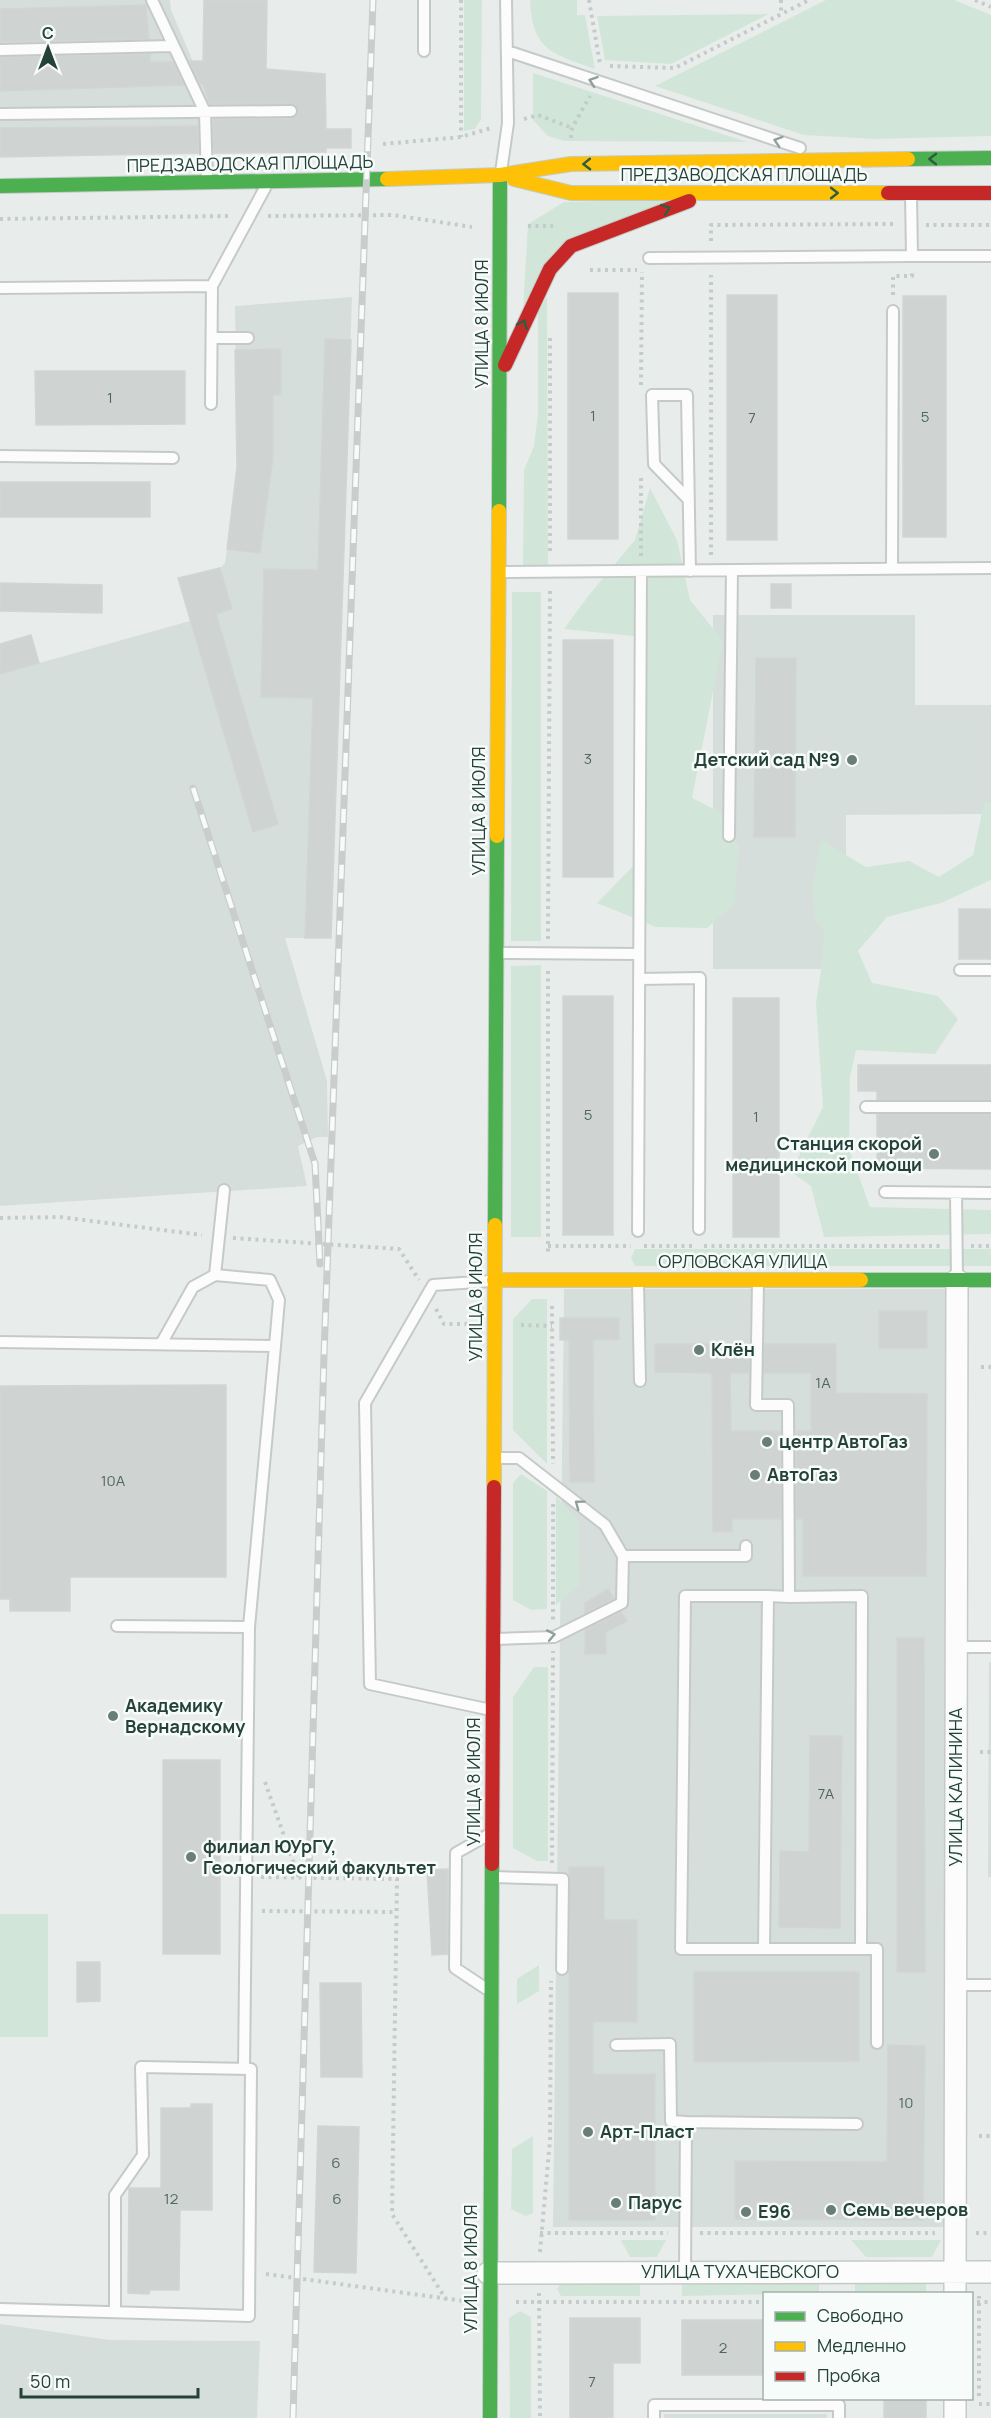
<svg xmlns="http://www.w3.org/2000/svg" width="991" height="2418" font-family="Manrope,sans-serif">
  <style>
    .built { fill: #d6dedb }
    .green { fill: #d1e6d8 }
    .building { fill: #cfd4d2; stroke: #d1d6d4; stroke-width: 1.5 }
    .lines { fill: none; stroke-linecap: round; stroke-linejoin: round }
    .lane-casing { stroke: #c5cac8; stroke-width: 14 }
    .street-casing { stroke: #c5cac8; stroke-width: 24 }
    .fast-casing { stroke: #c3cbc8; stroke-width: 16 }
    .slow-casing { stroke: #c3cbc8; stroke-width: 16 }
    .jam-casing { stroke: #c3cbc8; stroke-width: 16 }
    .path { stroke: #c3ccca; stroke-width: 4; stroke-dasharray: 3 4.5; stroke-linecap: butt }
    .lane { stroke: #fcfcfc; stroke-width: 10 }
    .street { stroke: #fcfcfc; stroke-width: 21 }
    .fast { stroke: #4caf50; stroke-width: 14 }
    .slow { stroke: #ffc107; stroke-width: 14 }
    .jam { stroke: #c62828; stroke-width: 14 }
    .rail-casing { stroke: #c9cdcc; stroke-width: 7 }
    .rail { stroke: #f7fbf9; stroke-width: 4.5; stroke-dasharray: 14; stroke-linecap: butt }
    .oneway { stroke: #909f9b }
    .oneway2 { stroke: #2e5d40 }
    .poi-dot { fill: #697e78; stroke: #f7fbf9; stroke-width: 2 }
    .labels { text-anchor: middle; stroke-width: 5; stroke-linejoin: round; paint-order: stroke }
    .number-label { font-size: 15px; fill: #506761 }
    .street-label { font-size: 18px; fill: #24423a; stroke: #f7fbf9 }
    .poi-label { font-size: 18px; font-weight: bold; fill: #24423a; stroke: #f7fbf9; text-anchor: start }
  </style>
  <rect width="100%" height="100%" fill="#e8edeb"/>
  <!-- built -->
  <path class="built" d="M0,0H170L171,10L194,64L325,74L326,152L0,157Z
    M352,297L331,938H285L327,1081L328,1137H317L298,1146L307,1186L0,1206V674L190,621L178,578L220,568L225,563L227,549L237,468L235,306Z
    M713,615H915V705H991V814L846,815V969H713Z
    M564,1289H950L948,2227H553Z
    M989,1662H991V1877H988Z
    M0,2324L110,2340L260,2341L257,2418H0Z
    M664,2414H827V2418H664Z"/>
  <!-- green -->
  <path class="green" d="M464,0H482L481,119L475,129L464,131Z
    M530,0H577V15H585L595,69C553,54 532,51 530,0Z
    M826,0H954L991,15V136L875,139L804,135L655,86Z
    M769,14L671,64L605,60L597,16Z
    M533,73L747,142L564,141L548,136L533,120Z
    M675,199L585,233L523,311L528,224L564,202Z
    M547,297L548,565H523L524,470L534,446L538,414V312Z
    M650,488L677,540L690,600L723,641L692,798L720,812L739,846L734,905L707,928L656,927L597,903L642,857C635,783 632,711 642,637L564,629L589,595L635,540Z
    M512,592H541V941H511Z
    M984,803H991V880L941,903L887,917L858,951L872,983L938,996L958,1019L935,1054L856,1050L850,1077L849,1149L870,1207L991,1210V1234L824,1237L811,1186L791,1172L823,1107L816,1003L823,956L824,930L815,920L813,883L821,840L866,867L909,861L939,877L973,855Z
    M541,965V1237H511V966Z
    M635,1249H953V1266H635L631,1258Z
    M960,1249H991V1266H960Z
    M532,1299H547V1464L513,1430V1319Z
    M521,1474L547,1491V1609L531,1610L513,1600V1483Z
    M556,1496L578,1521L579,1585L556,1605Z
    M534,1667H548V1861H537L513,1848V1697Z
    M0,1914H48V2037H0Z
    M539,1965V1991L517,2004V1979Z
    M533,2136V2213L526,2216L511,2209L512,2149Z
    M621,2240H666L657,2257H630Z
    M851,2240H941L932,2257H866Z
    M561,2282H640V2296H561L557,2289Z
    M682,2282H819V2293L682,2296Z
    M855,2282H926V2293H855Z
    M520,2311L531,2317V2418H510L509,2318Z"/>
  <!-- building -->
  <path class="building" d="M204,0H267L266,69L325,74L326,129H351V148H326V152L214,153L213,119L291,118L297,115L298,110L291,104H210L203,84H200L189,61H203Z
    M146,5L149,39L0,42V9Z
    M150,54V62H173L184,85L0,91V57Z
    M198,126L199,153L0,157V128Z
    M568,293H618V539H568Z
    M727,295H777V540H727Z
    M903,296H946V537H903Z
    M325,339L351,340L331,938H305L313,698L261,697L264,569L318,570Z
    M281,349V395H273V457L260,553L227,549L237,467L235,350Z
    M35,371H185V424L36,425Z
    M0,482H150V517H0Z
    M220,568L232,609L216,614L278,824L253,832L178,578Z
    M0,583L102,585V613L0,611Z
    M771,584H791V608H771Z
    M31,635L39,663L0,674V644Z
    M563,640H613V877H563Z
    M756,658H796L795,837H754Z
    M959,909H991V959H959Z
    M563,996H613V1235H563Z
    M733,998H779V1237H733Z
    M858,1065H991V1100H877V1091H858Z
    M877,1114H991V1169L877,1168Z
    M879,1311H927V1348H879Z
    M560,1318H619V1339L593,1340L594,1482H570L569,1340H560Z
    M655,1344H749V1373H730L731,1431H781V1519H732V1531L713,1532L712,1373L655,1372Z
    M764,1344H836V1393L927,1394L926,1576H803V1519H796V1431H811V1373H764Z
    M226,1385V1577H70V1611H10V1599H0V1386Z
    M608,1589L614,1599L585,1613V1603Z
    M621,1612L627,1621L606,1632V1654H585V1630Z
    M897,1638H924L925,1972H897Z
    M810,1736H842L840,1928L779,1927L780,1851L809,1852Z
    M163,1760H220V1954H163Z
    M569,1867H604V1920H637V2022H593V2074H655V2220H569Z
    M448,1869V1954L432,1955L427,1870Z
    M77,1962H100V2001L77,2002Z
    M694,1972H859V2061L694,2062Z
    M320,1983H361L362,2077H321Z
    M888,2045L925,2046L923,2220L735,2219V2161L887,2162Z
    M191,2104H212V2210H180L179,2290H150L149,2294L128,2293L129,2188H161V2108H191Z
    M318,2126L359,2127L356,2273L314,2272Z
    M570,2318H640V2363H613V2418H570Z
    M682,2320H765V2375H682Z
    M884,2398H926V2418H884Z"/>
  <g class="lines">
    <!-- lane casing -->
    <g class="lane-casing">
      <path id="lane" d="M152,0L205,112L207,180
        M0,50L172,46
        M424,51V0
        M507,51L800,148
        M0,114L291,111
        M501,172L508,123L506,0
        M911,195L912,256H991
        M649,258L912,256
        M0,288L212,286
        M212,338H248
        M211,404L212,286L265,188
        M0,456L173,458
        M689,500L654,464L652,395H687L690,571
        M892,569L893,311
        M502,572L991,568
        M729,836L732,570
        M499,953L639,954
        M960,970H991
        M639,979L700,978L699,1229
        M866,1107H991
        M885,1192L991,1193
        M956,1193L957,1279
        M638,1231L641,571
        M215,1275L270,1280L279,1300L275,1346
        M758,1282L756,1405H788L789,1597L768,1596
        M638,1283L640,1381
        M0,1342L275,1346L249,1627
        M161,1344L193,1287L215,1275L224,1190
        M623,1556H746V1546
        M789,1597L862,1596L861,1949H877V2043
        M117,1626L249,1627L244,2069
        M496,1639L554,1637L622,1603L623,1556L605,1525L519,1458H497
        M957,1647H991
        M491,1710L370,1684L365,1403L433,1285L491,1281
        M494,1877L563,1879L562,1969
        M764,1949L768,1596H685L681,1949H861
        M956,1985H991
        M485,1988L455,1968L456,1853L488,1835
        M616,2045L670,2044L671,2121L686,2122
        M685,2272L686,2122L857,2124
        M0,2309L249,2316L251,2069L141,2067L143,2155L115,2195V2312
        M654,2418V2405H839V2418"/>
    </g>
    <!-- street casing -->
    <g class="street-casing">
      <path id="street" d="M488,2273L991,2272
        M955,2294L957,1280
        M955,2418V2398"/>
    </g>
    <!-- fast casing -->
    <g class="fast-casing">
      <path id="fast" d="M908,159L991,158
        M0,186L387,179
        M499,511L500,175
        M495,1225L497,836
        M861,1280H991
        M490,2418L492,1864"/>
    </g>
    <!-- slow casing -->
    <g class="slow-casing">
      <path id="slow" d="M387,179L500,175L571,164L908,159
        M514,179L571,193H888
        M497,836L499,511
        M494,1280H861
        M494,1487L495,1225"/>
    </g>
    <!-- jam casing -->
    <g class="jam-casing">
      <path id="jam" d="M888,193H991
        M505,365L550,269L571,246L689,201
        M492,1864L494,1487"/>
    </g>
    <!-- path -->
    <path class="path" d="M461,0V137
      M589,0L600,64
      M781,0V14
      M975,0L991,7
      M610,66L675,68L809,0
      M524,119L538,115L572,128
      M571,138L572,128L590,96
      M383,144L461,137L491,128
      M268,216L393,215L472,227
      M0,219L230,216
      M926,225H991
      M528,226H553
      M711,241V225L894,224
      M590,270H637
      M893,295V276H912V273
      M550,338V555
      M641,385L642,272
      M711,555V275
      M641,556V476
      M548,939L550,587
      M548,971V1254
      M0,1218L60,1217L202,1235
      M233,1238L399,1249L419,1280
      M548,1246H631
      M644,1246H694
      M704,1246H940
      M971,1246H991
      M552,1306L553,1464
      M436,1309L444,1324H468
      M521,1325L552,1326
      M981,1367H991
      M553,1504V1620
      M980,1752H991
      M265,1782L299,1878
      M552,1863L553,1651
      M261,1877L397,1879L392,2214L447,2301
      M262,1911L397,1912
      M979,2136H991
      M540,2233H668
      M700,2233H935
      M976,2233H991
      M540,2252L550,2140L551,1981
      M266,2274L464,2301
      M539,2293L540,2418
      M516,2302H764
      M977,2302H991
      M979,2396V2296
      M979,2404H991"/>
    <!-- lane -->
    <use href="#lane" class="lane"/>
    <!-- street -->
    <use href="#street" class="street"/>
    <!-- fast -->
    <use href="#fast" class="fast"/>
    <!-- slow -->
    <use href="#slow" class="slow"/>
    <!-- jam -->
    <use href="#jam" class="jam"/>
    <!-- rail casing -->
    <g class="rail-casing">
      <path id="rail" d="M193,788L315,1164L320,1264
        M293,2418L324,1355L373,0"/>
    </g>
    <!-- rail -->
    <use href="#rail" class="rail"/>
  </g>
  <!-- one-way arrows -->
  <defs><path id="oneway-chevron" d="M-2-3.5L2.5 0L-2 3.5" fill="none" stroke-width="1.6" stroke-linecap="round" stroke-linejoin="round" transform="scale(1.5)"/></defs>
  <g class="oneway">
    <use href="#oneway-chevron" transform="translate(593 81) rotate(-161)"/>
    <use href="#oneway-chevron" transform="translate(778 141) rotate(-162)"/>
    <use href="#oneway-chevron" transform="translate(579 1504) rotate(-143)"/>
    <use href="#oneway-chevron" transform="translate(551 1635) rotate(-11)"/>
  </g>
  <g class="oneway2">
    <use href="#oneway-chevron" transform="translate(933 159) rotate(180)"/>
    <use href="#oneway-chevron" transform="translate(587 164) rotate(179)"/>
    <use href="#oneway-chevron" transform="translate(834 193)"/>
    <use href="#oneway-chevron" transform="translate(666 209) rotate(-20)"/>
    <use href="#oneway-chevron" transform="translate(523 324) rotate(-66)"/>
  </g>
  <!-- markers -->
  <g class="poi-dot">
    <circle cx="852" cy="760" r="6"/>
    <circle cx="934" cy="1154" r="6"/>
    <circle cx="699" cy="1350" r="6"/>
    <circle cx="767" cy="1442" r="6"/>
    <circle cx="755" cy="1475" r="6"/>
    <circle cx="113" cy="1716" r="6"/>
    <circle cx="191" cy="1857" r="6"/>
    <circle cx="588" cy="2132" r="6"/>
    <circle cx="616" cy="2203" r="6"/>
    <circle cx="831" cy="2210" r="6"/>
    <circle cx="746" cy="2212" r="6"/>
  </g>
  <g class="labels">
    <!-- number labels -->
    <g class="number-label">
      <text x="110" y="403">1</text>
      <text x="593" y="421">1</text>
      <text x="925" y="422">5</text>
      <text x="752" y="423">7</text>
      <text x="588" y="764">3</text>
      <text x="588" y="1120">5</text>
      <text x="756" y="1122">1</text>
      <text x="823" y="1388">1А</text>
      <text x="113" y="1486">10А</text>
      <text x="826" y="1799">7А</text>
      <text x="906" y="2108">10</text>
      <text x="336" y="2168">6</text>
      <text x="171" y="2204">12</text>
      <text x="337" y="2204">6</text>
      <text x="723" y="2353">2</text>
      <text x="592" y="2387">7</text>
    </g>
    <!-- street labels -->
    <g class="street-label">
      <text transform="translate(250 164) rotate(-1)" y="6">ПРЕДЗАВОДСКАЯ ПЛОЩАДЬ</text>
      <text x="744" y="181">ПРЕДЗАВОДСКАЯ ПЛОЩАДЬ</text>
      <text transform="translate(482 324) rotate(-90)" y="6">УЛИЦА 8 ИЮЛЯ</text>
      <text transform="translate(479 811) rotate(-90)" y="6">УЛИЦА 8 ИЮЛЯ</text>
      <text x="743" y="1268">ОРЛОВСКАЯ УЛИЦА</text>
      <text transform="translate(476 1297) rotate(-90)" y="6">УЛИЦА 8 ИЮЛЯ</text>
      <text transform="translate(474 1782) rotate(-90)" y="6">УЛИЦА 8 ИЮЛЯ</text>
      <text transform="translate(956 1787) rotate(-90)" y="6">УЛИЦА КАЛИНИНА</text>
      <text transform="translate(471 2269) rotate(-90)" y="6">УЛИЦА 8 ИЮЛЯ</text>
      <text x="740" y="2278">УЛИЦА ТУХАЧЕВСКОГО</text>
    </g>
    <!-- poi labels -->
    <g class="poi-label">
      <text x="840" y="766" text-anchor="end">Детский сад №9</text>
      <text x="922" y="1150" text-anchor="end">Станция скорой<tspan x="922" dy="21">медицинской помощи</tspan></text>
      <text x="711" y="1356">Клён</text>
      <text x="779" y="1448">центр АвтоГаз</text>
      <text x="767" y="1481">АвтоГаз</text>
      <text x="125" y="1712">Академику<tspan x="125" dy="21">Вернадскому</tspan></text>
      <text x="203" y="1853">филиал ЮУрГУ,<tspan x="203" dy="21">Геологический факультет</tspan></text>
      <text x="600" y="2138">Арт-Пласт</text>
      <text x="628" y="2209">Парус</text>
      <text x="843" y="2216">Семь вечеров</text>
      <text x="758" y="2218">E96</text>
    </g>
  </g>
  <!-- legend -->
  <rect x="763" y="2292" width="210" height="108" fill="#f7fbf9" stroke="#a3b1ad" stroke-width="1.5"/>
  <rect x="775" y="2312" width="30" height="9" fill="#4caf50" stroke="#a3b1ad" stroke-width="1.5"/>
  <text x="817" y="2322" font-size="18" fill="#24423a">Свободно</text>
  <rect x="775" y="2342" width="30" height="9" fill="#ffc107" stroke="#a3b1ad" stroke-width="1.5"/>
  <text x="817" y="2352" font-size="18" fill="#24423a">Медленно</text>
  <rect x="775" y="2372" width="30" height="9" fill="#c62828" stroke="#a3b1ad" stroke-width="1.5"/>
  <text x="817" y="2382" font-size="18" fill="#24423a">Пробка</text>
  <!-- north arrow -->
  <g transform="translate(48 48)" stroke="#f7fbf9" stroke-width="4.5" paint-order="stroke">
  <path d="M0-4.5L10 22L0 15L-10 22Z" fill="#24423a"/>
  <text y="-9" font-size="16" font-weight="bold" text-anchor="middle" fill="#24423a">С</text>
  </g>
  <!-- scale -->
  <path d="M21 2388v9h177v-9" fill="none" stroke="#24423a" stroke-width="3"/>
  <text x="30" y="2388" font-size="18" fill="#24423a" stroke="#f7fbf9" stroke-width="4.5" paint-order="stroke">50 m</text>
</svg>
